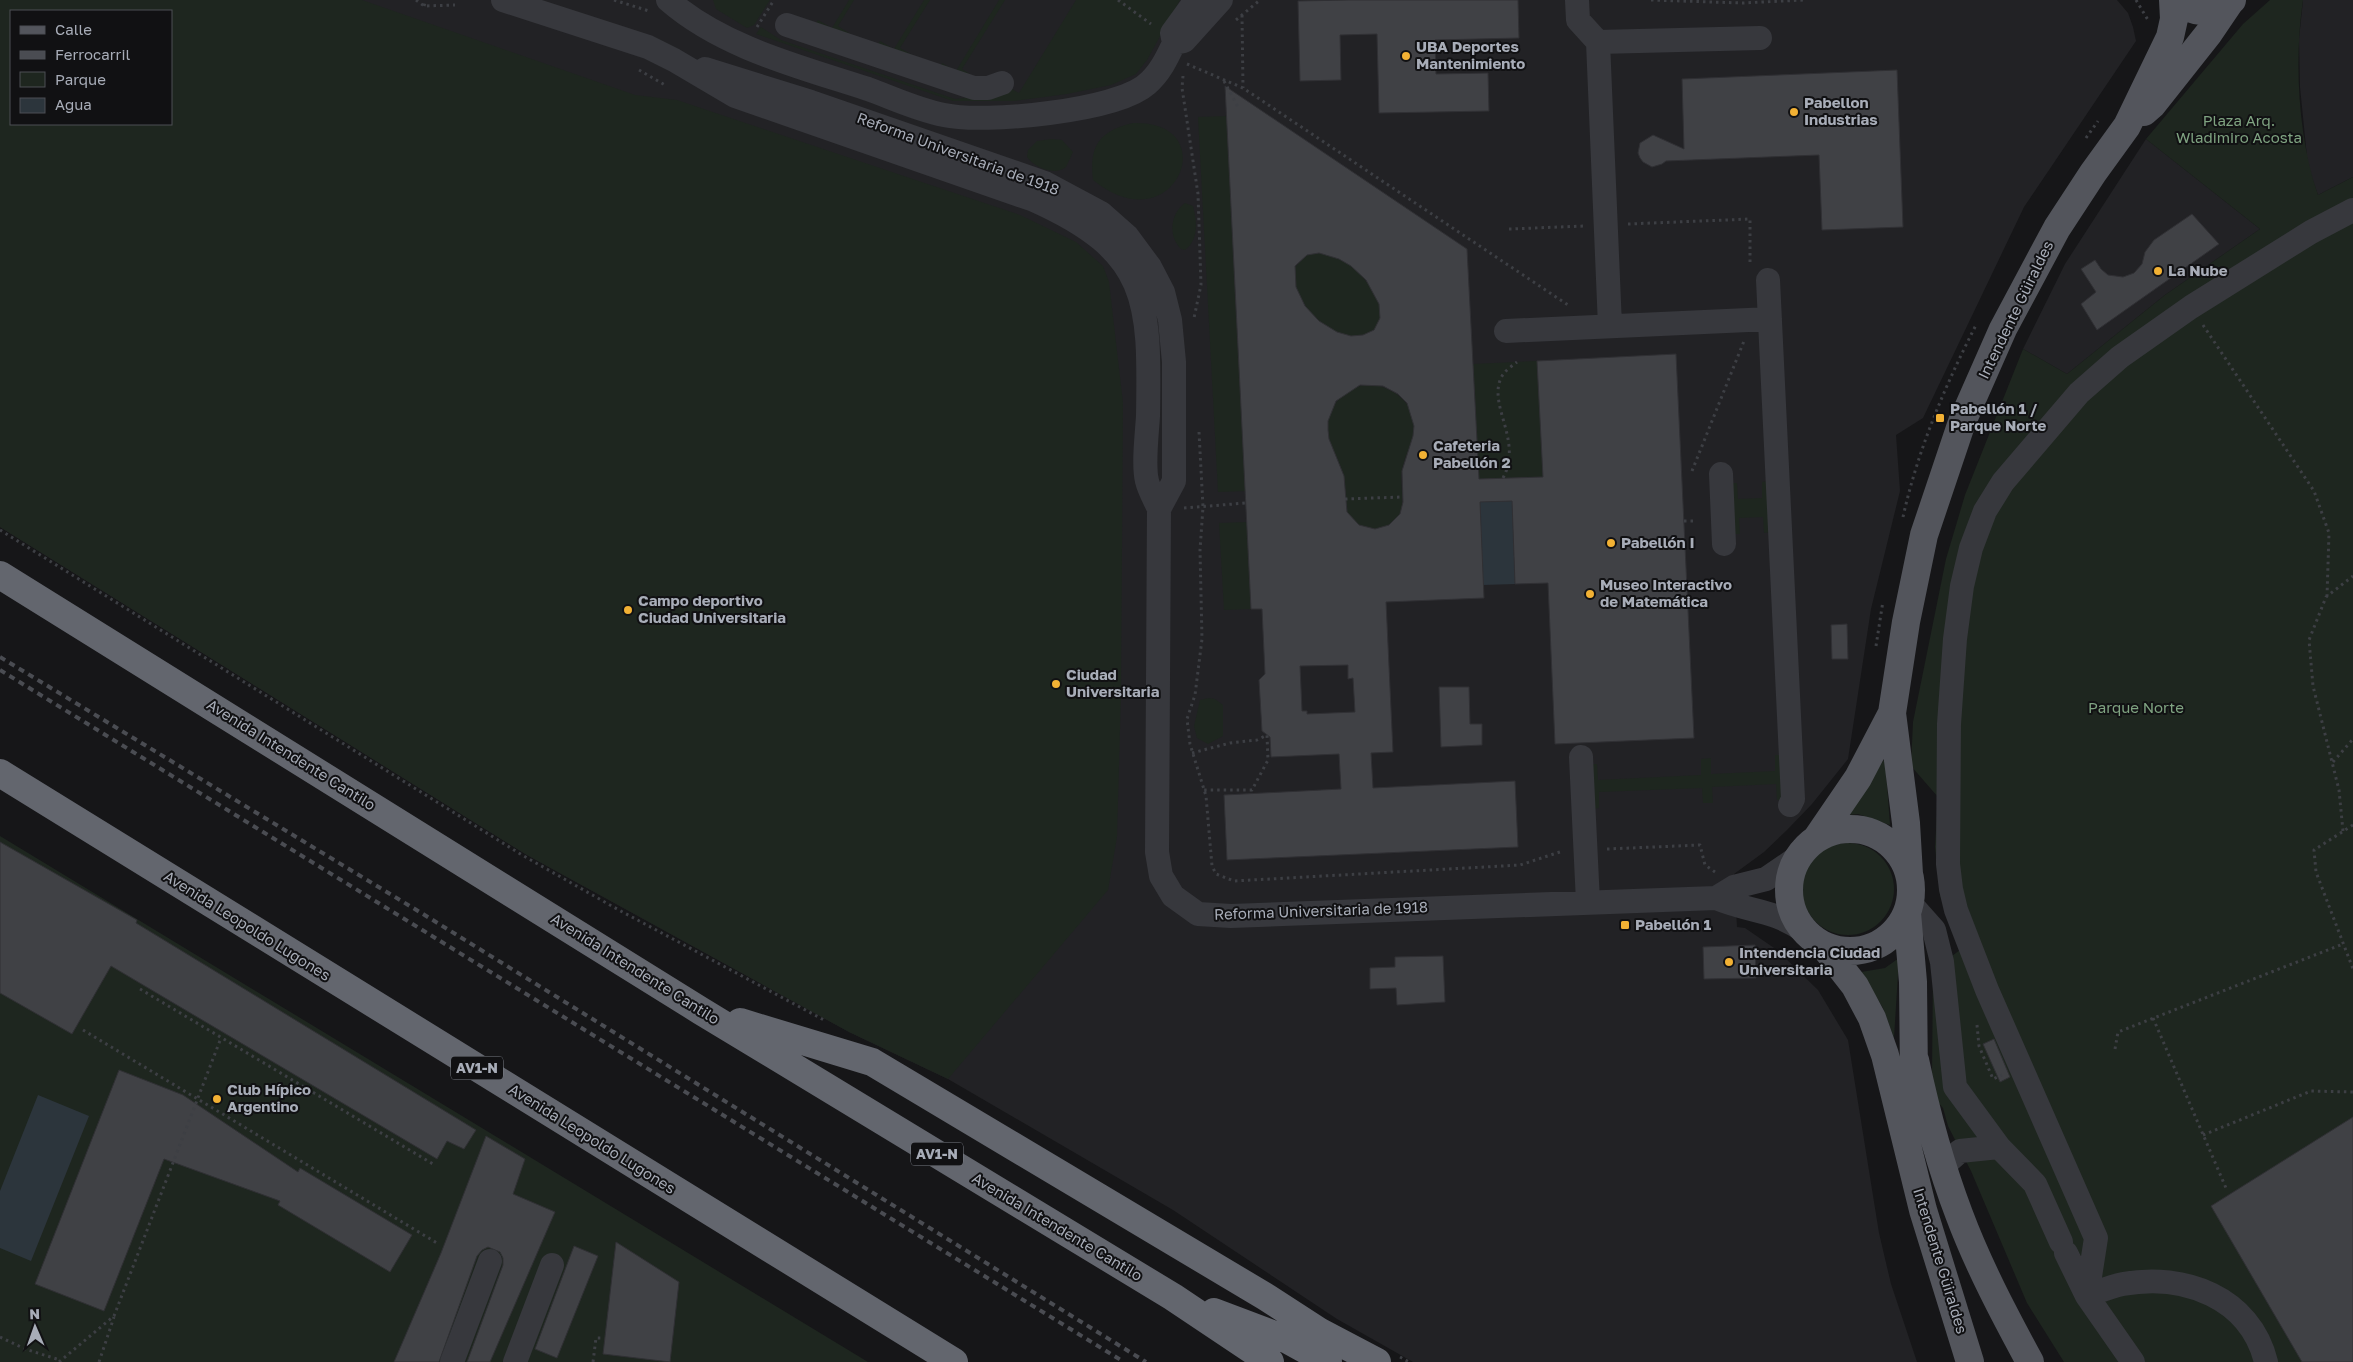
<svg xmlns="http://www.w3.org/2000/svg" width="2353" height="1362" font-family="'Golos Text',sans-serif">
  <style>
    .built { fill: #222225; fill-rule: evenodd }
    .green { fill: #1e261f; fill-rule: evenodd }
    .water { fill: #2c353c }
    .building { fill: #404145; stroke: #303034; fill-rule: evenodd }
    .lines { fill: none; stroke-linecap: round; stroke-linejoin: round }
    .path { stroke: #3d3f44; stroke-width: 3; stroke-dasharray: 2.5 4; stroke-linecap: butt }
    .minor { stroke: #37383d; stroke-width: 24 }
    .major { stroke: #53555c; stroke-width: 28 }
    .highway { stroke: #63666e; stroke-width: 28 }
    .rail { stroke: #4a4c52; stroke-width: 4; stroke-dasharray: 6 5; stroke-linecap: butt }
    .poi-dot { fill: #f2b134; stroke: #111113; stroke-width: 2 }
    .labels { text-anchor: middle; stroke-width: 4; stroke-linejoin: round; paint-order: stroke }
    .shield { fill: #111113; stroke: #7b7e86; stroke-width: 1 }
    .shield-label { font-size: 14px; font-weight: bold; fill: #a8adb8 }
    .poi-label { font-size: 15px; font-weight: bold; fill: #a8adb8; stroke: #111113; text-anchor: start }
    .park-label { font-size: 15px; fill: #7fa381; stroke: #111113 }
    .street-label { font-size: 15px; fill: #a8adb8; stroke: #111113 }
  </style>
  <rect width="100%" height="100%" fill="#161618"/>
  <!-- built -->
  <path class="built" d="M0,0H2117L2128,13L2133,27L2136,41L2024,207L1923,418L1896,435L1900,491L1871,609L1848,759L1812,804L1787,830L1764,852L1734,874L1737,927L1745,928L1777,950L1818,990L1848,1040L1879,1233L1891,1284L1917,1362H1413L1337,1319L1173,1210L948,1079L849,1032L527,855L0,527ZM11,11H171V124H11Z
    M2303,0H2353V177L2318,195L2308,167L2300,87L2299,39Z
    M2146,139L2260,229L2165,295L2067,374L2023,349L2065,264Z"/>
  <!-- green -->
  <path class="green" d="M0,0H362L635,95L677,100L1020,215L1076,242L1103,266L1109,282L1123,403L1121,694L1117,837L1108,890L948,1079L849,1032L527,855L0,527ZM11,11H171V124H11Z
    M713,0H770L754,25L747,28L716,9Z
    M849,0H854L838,26L852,35L813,27L818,20L832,28Z
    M924,0H930L900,48L914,56L875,48L880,41L894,49Z
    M999,0H1005L962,69L976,78L938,69L942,63L956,71Z
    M1076,0H1180L1147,60L1136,74L1111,85L1067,94L1014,101H953L756,34L761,27L781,40L955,99L982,96L1005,85L1019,93Z
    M2270,0H2303C2294,60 2298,138 2318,195L2353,177V1362H2064L2027,1303L1971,1171L1948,1126L1943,1108L1936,1100L1932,1074L1933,970L1960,950L1940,895L1935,847L1938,797L1911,766L1913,722L1946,559L1965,495L2023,349L2067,374L2165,295L2260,229L2146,139L2243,24Z
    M1227,116L1246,491L1218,492L1198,117Z
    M1133,123C1226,120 1175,247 1093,180C1089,146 1099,131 1133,123Z
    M1052,139L1062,140L1073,152L1066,167C1055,176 1035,168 1027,157L1028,150L1037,141Z
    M1185,203L1193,206C1197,221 1199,240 1185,250L1181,249C1168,236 1170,214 1185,203Z
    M1319,253C1331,255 1342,259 1351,266C1366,277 1395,315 1372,331C1344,350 1302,313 1296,286C1294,280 1295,273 1295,267L1307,255Z
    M1537,361L1543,477L1479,479L1473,364Z
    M1369,384C1395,387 1421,407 1413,438C1409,449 1404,459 1402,470C1399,485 1406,501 1399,515C1395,523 1385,528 1377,529C1367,530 1356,525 1350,517C1342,505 1347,490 1344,477C1341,463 1332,451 1329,438C1322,411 1343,387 1369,384Z
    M1768,481L1770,532L1764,533L1763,517L1739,518L1740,534H1732L1730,483H1737L1738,499L1762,498V482Z
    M1247,522L1251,609L1224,610L1219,523Z
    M1209,698L1215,699L1223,705V736L1208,744L1197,738L1194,726L1200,700Z
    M1775,755H1781L1783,800H1777L1776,784L1712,787L1713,803H1703L1702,788L1599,792V808L1594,809L1592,764H1597L1598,780L1701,775V759L1711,758V774L1775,771Z
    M1885,758L1890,825L1858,814L1847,815Z
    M0,836L868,1362H0Z
    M1802 889a46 46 0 1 1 92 0a46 46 0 1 1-92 0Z
    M1899,958L1894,1038L1883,1008L1861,972L1885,968Z"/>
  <!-- water -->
  <path class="water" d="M1512,501L1515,584L1483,585L1480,502Z
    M38,1095L89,1116L31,1261L0,1248V1191Z"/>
  <!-- building -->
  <path class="building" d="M1348,0H1518L1519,38L1435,40L1436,74L1488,73L1489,111L1379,113L1377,34L1340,35L1341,80L1300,81L1298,1Z
    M1897,70L1903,227L1822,230L1819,155L1666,161L1662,164L1652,167L1643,162L1640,158L1638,153L1640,143L1653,135L1684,149L1682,79Z
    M1225,86L1467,249L1479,479L1543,477L1537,361L1676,354L1694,738L1555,744L1548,583L1515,584L1512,501L1480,502L1484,598L1386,602L1393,752L1371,753L1373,788L1515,781L1518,847L1227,860L1224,795L1341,789L1339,754L1271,757L1270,737L1262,731L1259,680L1265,674L1262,609H1251ZM1319,253L1339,259L1351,266L1366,280L1379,304L1380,318L1374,330L1363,335L1351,336L1337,332L1319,321L1305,306L1296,287L1295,266L1307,255ZM1360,385L1383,386L1398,394L1407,403L1414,426L1413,436L1402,471L1403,502L1400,514L1389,525L1375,529L1359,525L1347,512L1344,476L1329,439L1328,430V421L1336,401ZM1348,665V679L1353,678L1355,712L1307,714V711H1302L1300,666Z
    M2192,214L2219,244L2097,330L2081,304L2096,292L2081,269L2095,260L2101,269L2108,275L2123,277L2134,273L2142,264L2145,252L2154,240Z
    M1847,624L1848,659H1832L1831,625Z
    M1439,687H1469L1470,724H1482V745L1441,747Z
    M0,842L137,920L136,923L476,1130L464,1149L447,1141L437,1159L111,966L72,1034L0,993Z
    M1755,945L1756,978L1704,979L1703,947Z
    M1443,956L1445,1002L1397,1005L1396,988L1370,989V968L1395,967V957Z
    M1994,1039L2010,1077L2000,1082L1983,1044Z
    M119,1070L183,1095L298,1172L300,1168L412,1235L390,1272L278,1205L280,1201L164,1159L104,1311L35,1284Z
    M2353,1117V1362H2302L2211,1206Z
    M486,1136L525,1159L513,1194L555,1212L490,1362H467L503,1265V1258L500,1252L488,1247L482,1250L477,1256L439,1362H394L441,1253Z
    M616,1242L679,1282L670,1362L603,1354Z
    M574,1246L598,1256L557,1358L535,1349Z"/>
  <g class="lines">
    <!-- path -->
    <path class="path" d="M416,0L424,6L455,5
      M614,0L649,11
      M1118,0L1151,24
      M1651,0L1742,3L1804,0
      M2136,0L2148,20
      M424,6L426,0
      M1242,15L1243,88
      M1236,20L1260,0
      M757,27L774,0
      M1187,64L1243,88L1568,305
      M639,70L665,85
      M1183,76L1182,88L1198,194L1201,285L1194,318
      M1224,81L1239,109
      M2086,138L2098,121
      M1628,224L1750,219V266
      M1509,229L1585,226
      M2203,325L2314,491L2329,533L2327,596
      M1199,432L1203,507L1200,550L1202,639L1195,695L1187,719L1190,744L1206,796L1212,866L1216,874L1234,881L1520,865L1563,851
      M1692,471L1744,341
      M1503,478C1523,441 1488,406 1501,378C1504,371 1512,366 1517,362
      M1345,499L1402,497
      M1184,508L1246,503
      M1903,517C1918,449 1945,386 1976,325
      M1684,521H1694
      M0,530L522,855L617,909L824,1020
      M1876,646L1883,601
      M1192,753L1230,743L1257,740L1267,735L1268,760L1252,790H1204
      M2333,762L2353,739
      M2353,825L2314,850L2316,872L2353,969
      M2343,831L2339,790L2313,686L2309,640L2326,597L2353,576
      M1607,849L1700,845L1705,865L1715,872
      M140,989L433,1164
      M2153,1018L2226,1188
      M1977,1025L1979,1046L1993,1079L2002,1075
      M83,1030L437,1243
      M2115,1049L2118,1032L2343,944
      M2203,1135L2311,1091L2353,1092
      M0,1337L25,1349L60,1360
      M1400,1357L1409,1362
      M59,1362L114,1316L221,1038
      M99,1362L114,1317
      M593,1362L596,1338H602"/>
    <!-- minor -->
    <path class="minor" d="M503,0L648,47L674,60L735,96L1034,200C1150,252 1150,300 1148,416C1147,433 1143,465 1147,481C1149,490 1155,500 1159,509L1157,852L1161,876L1173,896L1198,914L1231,916L1716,898C1749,912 1773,909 1804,931
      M668,0C723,48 801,67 868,89C893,98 918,110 944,115C984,124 1117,111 1147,84C1160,73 1167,58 1174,43
      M1196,0L1172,33L1174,43L1184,41L1221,0
      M1577,0L1578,20L1598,42L1610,326
      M787,25L974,88H988L1002,83
      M1598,42L1760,38
      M705,69L811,102L1045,183L1101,213L1127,236L1150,267L1163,292L1170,320L1174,362V481L1159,509
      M1768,280L1793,799L1790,805
      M1506,331L1770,319
      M1721,474L1724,544
      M1581,757L1588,902
      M1716,898L1734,887L1766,879L1798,857
      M1910,903L1934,930L1942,962L1955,1087L1999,1147L2035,1184L2061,1242
      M1942,1167L1960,1151L1999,1147
      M2066,1253L2087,1296C2098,1292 2111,1286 2123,1284C2184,1273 2250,1297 2266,1362
      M452,1362L490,1261
      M515,1362L552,1265
      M2133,1362L2087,1296L2096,1238L1987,990L1956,910L1951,889L1948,864L1949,724L1955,639L1962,586L1971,548L1985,511L2003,482L2079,393L2120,357L2191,307L2311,232L2353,210"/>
    <!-- major -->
    <path class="major" d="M2175,0C2193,14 2213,16 2232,0
      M2144,112L2152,105L2209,33L2230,2
      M1789 890a61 61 0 1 1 122 0a61 61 0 1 1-122 0Z
      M1817,838L1858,778L1892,713
      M1909,874L1906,823L1892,713L1906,622L1924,535L1962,422L2003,329L2057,228L2093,173L2127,126L2170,37L2174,19L2173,0
      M1907,913L1913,982L1914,1079
      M1823,945L1855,986L1872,1018L1885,1055L1923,1210L1970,1362
      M1915,1060C1926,1112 1940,1164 1959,1214C1978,1265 2004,1314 2030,1362"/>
    <!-- highway -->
    <path class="highway" d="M0,575L701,1011L1173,1297L1270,1362
      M0,773L954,1362
      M740,1022L872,1062L1266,1297L1320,1332L1377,1362
      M1214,1312L1288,1340L1328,1362"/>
    <!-- rail -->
    <path class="rail" d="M0,657L423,914L1146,1362
      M0,670L1124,1362"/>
  </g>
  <!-- markers -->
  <g class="poi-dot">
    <circle cx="1406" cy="56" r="5"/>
    <circle cx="1794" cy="112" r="5"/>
    <circle cx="2158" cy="271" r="5"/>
    <rect x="1935" y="413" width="10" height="10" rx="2.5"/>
    <circle cx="1423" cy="455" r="5"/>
    <circle cx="1611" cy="543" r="5"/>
    <circle cx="1590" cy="594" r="5"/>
    <circle cx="628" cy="610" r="5"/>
    <circle cx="1056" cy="684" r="5"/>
    <rect x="1620" y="920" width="10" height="10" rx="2.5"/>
    <circle cx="1729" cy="962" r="5"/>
    <circle cx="217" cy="1099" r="5"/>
  </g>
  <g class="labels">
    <!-- shield labels -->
    <g class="shield">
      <rect x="451" y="1056.5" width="52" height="23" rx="4"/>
      <rect x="911" y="1142.5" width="52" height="23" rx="4"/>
    </g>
    <g class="shield-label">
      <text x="477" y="1073">AV1-N</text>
      <text x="937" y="1159">AV1-N</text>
    </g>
    <!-- poi labels -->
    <g class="poi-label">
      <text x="1416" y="52">UBA Deportes<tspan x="1416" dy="17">Mantenimiento</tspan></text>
      <text x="1804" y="108">Pabellon<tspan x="1804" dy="17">Industrias</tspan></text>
      <text x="2168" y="276">La Nube</text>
      <text x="1950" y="414">Pabellón 1 /<tspan x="1950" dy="17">Parque Norte</tspan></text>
      <text x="1433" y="451">Cafeteria<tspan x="1433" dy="17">Pabellón 2</tspan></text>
      <text x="1621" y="548">Pabellón I</text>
      <text x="1600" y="590">Museo Interactivo<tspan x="1600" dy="17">de Matemática</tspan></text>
      <text x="638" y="606">Campo deportivo<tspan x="638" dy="17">Ciudad Universitaria</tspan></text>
      <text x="1066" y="680">Ciudad<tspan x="1066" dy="17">Universitaria</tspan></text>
      <text x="1635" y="930">Pabellón 1</text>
      <text x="1739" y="958">Intendencia Ciudad<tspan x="1739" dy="17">Universitaria</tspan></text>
      <text x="227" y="1095">Club Hípico<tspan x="227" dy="17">Argentino</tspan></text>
    </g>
    <!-- park labels -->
    <g class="park-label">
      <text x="2239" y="126">Plaza Arq.<tspan x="2239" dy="17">Wladimiro Acosta</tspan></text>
      <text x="2136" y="713">Parque Norte</text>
    </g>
    <!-- street labels -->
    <g class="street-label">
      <text transform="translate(958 154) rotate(20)" y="5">Reforma Universitaria de 1918</text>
      <text transform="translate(2016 310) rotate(-64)" y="5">Intendente Güiraldes</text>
      <text transform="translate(291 755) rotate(32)" y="5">Avenida Intendente Cantilo</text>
      <text transform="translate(1321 911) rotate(-2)" y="5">Reforma Universitaria de 1918</text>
      <text transform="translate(247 926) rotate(32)" y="5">Avenida Leopoldo Lugones</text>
      <text transform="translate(635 969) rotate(32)" y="5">Avenida Intendente Cantilo</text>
      <text transform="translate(592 1139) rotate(32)" y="5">Avenida Leopoldo Lugones</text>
      <text transform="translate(1057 1227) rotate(31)" y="5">Avenida Intendente Cantilo</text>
      <text transform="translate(1940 1261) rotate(73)" y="5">Intendente Güiraldes</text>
    </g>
  </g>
  <!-- legend -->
  <rect x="10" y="10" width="162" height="115" fill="#111113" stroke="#4d4f55"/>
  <rect x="20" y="26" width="25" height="8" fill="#53555c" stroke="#4d4f55"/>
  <text x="55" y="35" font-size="15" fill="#a8adb8">Calle</text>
  <rect x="20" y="51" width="25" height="8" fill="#4a4c52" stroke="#4d4f55"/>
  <text x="55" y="60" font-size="15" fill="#a8adb8">Ferrocarril</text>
  <rect x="20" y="72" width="25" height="15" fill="#1e261f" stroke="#4d4f55"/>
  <text x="55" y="85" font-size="15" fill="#a8adb8">Parque</text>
  <rect x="20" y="98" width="25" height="15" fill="#2c353c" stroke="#4d4f55"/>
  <text x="55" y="110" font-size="15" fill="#a8adb8">Agua</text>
  <!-- north arrow -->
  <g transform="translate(35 1327) rotate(358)" stroke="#111113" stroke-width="4" paint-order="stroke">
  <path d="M0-4L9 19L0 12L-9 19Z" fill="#a8adb8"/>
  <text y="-8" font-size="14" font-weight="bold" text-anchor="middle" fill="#a8adb8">N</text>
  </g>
</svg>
